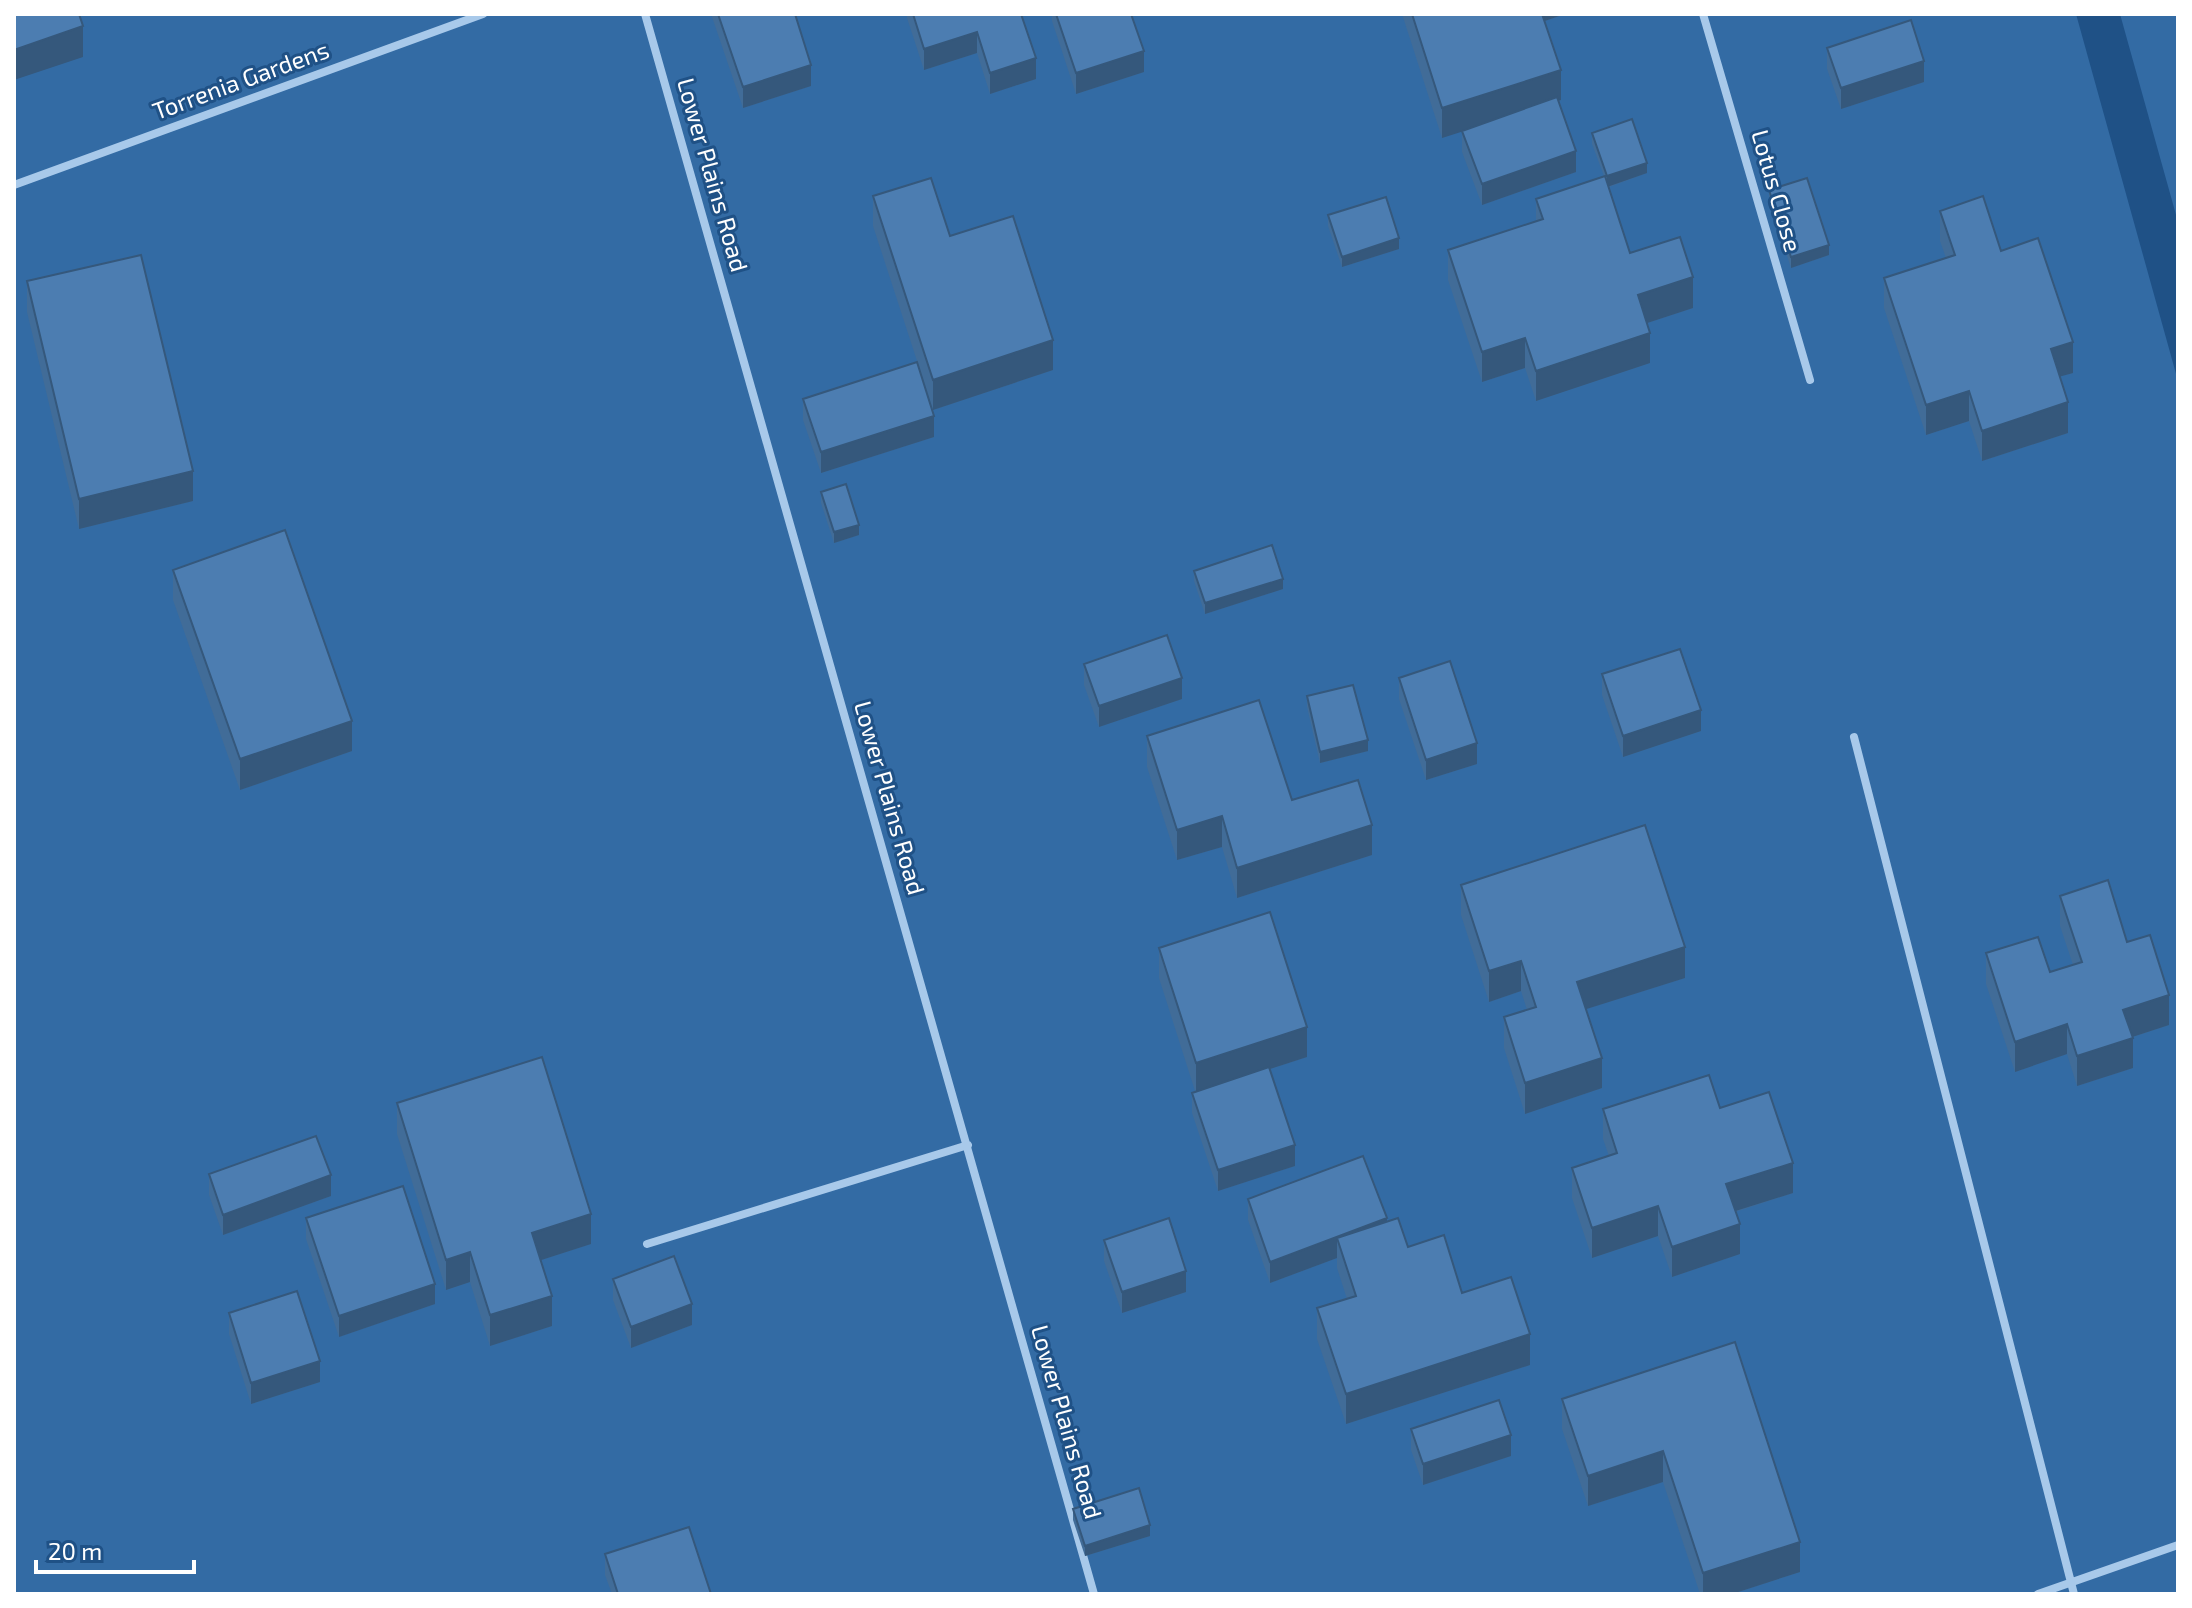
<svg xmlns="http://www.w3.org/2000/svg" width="2192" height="1608" font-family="'Exo 2',sans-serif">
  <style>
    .green { fill: #336ba4 }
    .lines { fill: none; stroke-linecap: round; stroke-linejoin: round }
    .street { stroke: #a8c9ea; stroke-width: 8 }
    .wall { fill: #416c98 }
    .shaded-wall { fill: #35587c }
    .building { fill: #4c7db1; stroke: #35587c; stroke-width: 2 }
    .labels { text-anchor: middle; stroke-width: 6; stroke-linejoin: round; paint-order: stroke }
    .street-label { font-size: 24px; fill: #fff; stroke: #1f5186 }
  </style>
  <rect width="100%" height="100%" fill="#1f5186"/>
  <!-- green -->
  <path class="green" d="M14,14H2076L2178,381V1594H14Z
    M2120,14H2178V222Z"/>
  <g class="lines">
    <!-- street -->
    <path class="street" d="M645,14L1094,1594
      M1703,14L1810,380
      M14,185L483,14
      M1854,737L2074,1594
      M647,1244L968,1145
      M2038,1594L2178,1545"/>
  </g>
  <!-- wall -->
  <path class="wall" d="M711,14H795L811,86L743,108Z
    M907,14H1021L1036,79L990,94L977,53L924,70L907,18Z
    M1052,14H1131L1144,72L1076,94L1052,21Z
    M1402,14H1565L1545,21L1561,100L1559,101L1576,172L1482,205L1462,152V131L1442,138Z
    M1827,48L1924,82L1841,109L1827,69Z
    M1592,133L1647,173L1609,187L1630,253L1693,308L1647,323L1650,363L1536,401L1525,368L1482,382L1448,280V250L1536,221V199L1604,176L1592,144Z
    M1769,190L1829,255L1791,268L1769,201Z
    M873,196L950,236L1053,370L933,410L873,226Z
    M1940,211L2001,251L2073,373L2060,376L2068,433L1982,461L1969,421L1926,435L1884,308V278L1946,258L1940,241Z
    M1328,215L1399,249L1342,267L1328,226Z
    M27,281L193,501L79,529L27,312Z
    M803,399L934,437L821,473L803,420Z
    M821,492L859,535L834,543L821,503Z
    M173,570L352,751L240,790L173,600Z
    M1194,571L1283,589L1205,614L1194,581Z
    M1084,664L1182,699L1099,727L1084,685Z
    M1602,674L1701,731L1623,757L1602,695Z
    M1399,678L1477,764L1426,780L1399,699Z
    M1307,696L1368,751L1320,763L1307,707Z
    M1147,736L1292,800L1372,855L1237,898L1222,847L1177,860L1147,767Z
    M1461,885L1685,978L1586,1009L1602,1088L1525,1114L1504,1048V1017L1527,1010L1521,991L1489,1002L1461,915Z
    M2060,896L2127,942L2169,1025L2133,1037V1068L2077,1086L2067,1054L2015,1072L1986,984V953L2050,972L2073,965L2060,926Z
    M1159,948L1307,1057L1270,1069L1295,1166L1218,1191L1192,1113V1093L1195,1091L1159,978Z
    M397,1103L591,1244L541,1260L552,1326L490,1346L470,1282L446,1290L397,1134Z
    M1720,1108L1793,1193L1735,1212L1740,1254L1672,1277L1658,1236L1592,1258L1572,1198V1168L1609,1156L1603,1139V1109Z
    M209,1174L331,1196L223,1235L209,1195Z
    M1248,1199L1387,1222L1408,1247L1462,1293L1530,1365L1346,1424L1317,1339V1308L1347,1299L1337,1268V1258L1270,1283L1248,1220Z
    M306,1218L435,1304L339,1337L306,1239Z
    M1104,1240L1186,1292L1122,1313L1104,1261Z
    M613,1279L692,1325L631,1348L613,1300Z
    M229,1313L320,1382L251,1404L229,1334Z
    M1735,1342L1800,1572L1732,1594H1700L1663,1482L1588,1506L1562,1429V1399Z
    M1411,1429L1511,1456L1423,1485L1411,1450Z
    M1073,1509L1150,1536L1085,1556L1073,1520Z
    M605,1554L711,1594H612L605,1575Z"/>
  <!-- shaded-wall -->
  <path class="shaded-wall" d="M1536,14H1565L1536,24Z
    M83,26V57L14,80V50Z
    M977,32V53L924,70V49Z
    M1144,51V72L1076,94V73Z
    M1036,58V79L990,94V73Z
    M1924,61V82L1841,109V88Z
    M811,65V86L743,108V87Z
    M1561,70V100L1442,138V108Z
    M1576,151V172L1482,205V184Z
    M1647,163V173L1607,187V176Z
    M1399,238V249L1342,267V257Z
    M1829,245V255L1791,268V257Z
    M1693,277V308L1638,326V295Z
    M1650,333V363L1536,401V371Z
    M1525,338V368L1482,382V352Z
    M1053,340V370L933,410V380Z
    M2073,342V373L2051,379V349Z
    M1969,391V421L1926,435V405Z
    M2068,402V433L1982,461V431Z
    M934,416V437L821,473V452Z
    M193,471V501L79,529V499Z
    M859,525V535L834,543V532Z
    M1283,579V589L1205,614V603Z
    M1182,678V699L1099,727V706Z
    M1701,710V731L1623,757V736Z
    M352,721V751L240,790V759Z
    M1368,740V751L1320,763V752Z
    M1477,743V764L1426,780V760Z
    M1222,816V847L1177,860V830Z
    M1372,825V855L1237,898V868Z
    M1685,947V978L1577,1012V982Z
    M1521,961V991L1489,1002V971Z
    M2169,995V1025L2123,1040V1010Z
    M2067,1024V1054L2015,1072V1042Z
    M1307,1027V1057L1196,1093V1063Z
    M2133,1038V1068L2077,1086V1056Z
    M1602,1058V1088L1525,1114V1083Z
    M1295,1145V1166L1218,1191V1170Z
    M1793,1163V1193L1726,1214V1184Z
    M331,1175V1196L223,1235V1215Z
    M1658,1206V1236L1592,1258V1228Z
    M591,1214V1244L532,1263V1233Z
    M1387,1218V1239L1337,1238V1258L1270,1283V1262Z
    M1740,1224V1254L1672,1277V1247Z
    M470,1252V1282L446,1290V1260Z
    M1186,1271V1292L1122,1313V1292Z
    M435,1284V1304L339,1337V1316Z
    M552,1296V1326L490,1346V1315Z
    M692,1304V1325L631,1348V1327Z
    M1530,1334V1365L1346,1424V1394Z
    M320,1361V1382L251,1404V1383Z
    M1511,1435V1456L1423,1485V1464Z
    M1663,1451V1482L1588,1506V1476Z
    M1150,1525V1536L1085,1556V1546Z
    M1800,1542V1572L1732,1594H1703V1573Z"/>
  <!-- building -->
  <path class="building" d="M14,14H79L83,26L14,50Z
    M718,14H795L811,65L743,87Z
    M913,14H1021L1036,58L990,73L977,32L924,49Z
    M1056,14H1131L1144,51L1076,73Z
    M1412,14H1542L1561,70L1442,108Z
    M1911,20L1924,61L1841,88L1827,48Z
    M1557,97L1576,151L1482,184L1462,131Z
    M1632,119L1647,163L1607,176L1592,133Z
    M1605,176L1630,253L1680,237L1693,277L1638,295L1650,333L1536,371L1525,338L1482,352L1448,250L1543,219L1536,199Z
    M931,178L950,236L1013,216L1053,340L933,380L873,196Z
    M1807,178L1829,245L1791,257L1769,190Z
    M1983,196L2001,251L2038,238L2073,342L2051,349L2068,402L1982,431L1969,391L1926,405L1884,278L1955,255L1940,211Z
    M1386,197L1399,238L1342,257L1328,215Z
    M141,255L193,471L79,499L27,281Z
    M917,362L934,416L821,452L803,399Z
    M846,484L859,525L834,532L821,492Z
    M285,530L352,721L240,759L173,570Z
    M1272,545L1283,579L1205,603L1194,571Z
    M1167,635L1182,678L1099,706L1084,664Z
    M1680,649L1701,710L1623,736L1602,674Z
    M1450,661L1477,743L1426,760L1399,678Z
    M1353,685L1368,740L1320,752L1307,696Z
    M1259,700L1292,800L1358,780L1372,825L1237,868L1222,816L1177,830L1147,736Z
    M1645,825L1685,947L1577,982L1602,1058L1525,1083L1504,1017L1536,1007L1521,961L1489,971L1461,885Z
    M2108,880L2127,942L2150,935L2169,995L2123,1010L2133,1038L2077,1056L2067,1024L2015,1042L1986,953L2038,937L2050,972L2082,962L2060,896Z
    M1270,912L1307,1027L1196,1063L1159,948Z
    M542,1057L591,1214L532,1233L552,1296L490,1315L470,1252L446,1260L397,1103Z
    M1269,1067L1295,1145L1218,1170L1192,1093Z
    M1709,1075L1720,1108L1769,1092L1793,1163L1726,1184L1740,1224L1672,1247L1658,1206L1592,1228L1572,1168L1617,1153L1603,1109Z
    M316,1136L331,1175L223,1215L209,1174Z
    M1363,1156L1387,1218L1270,1262L1248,1199Z
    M403,1186L435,1284L339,1316L306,1218Z
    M1169,1218L1186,1271L1122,1292L1104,1240Z
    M1398,1218L1408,1247L1444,1235L1462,1293L1511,1277L1530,1334L1346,1394L1317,1308L1356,1296L1337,1238Z
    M674,1256L692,1304L631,1327L613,1279Z
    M297,1291L320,1361L251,1383L229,1313Z
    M1735,1342L1800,1542L1703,1573L1663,1451L1588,1476L1562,1399Z
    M1499,1400L1511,1435L1423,1464L1411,1429Z
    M1139,1488L1150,1525L1085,1546L1073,1509Z
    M689,1527L711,1594H618L605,1554Z"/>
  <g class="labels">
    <!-- street labels -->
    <g class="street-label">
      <text transform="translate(241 81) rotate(-20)" y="8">Torrenia Gardens</text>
      <text transform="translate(712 175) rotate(74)" y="8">Lower Plains Road</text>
      <text transform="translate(1776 191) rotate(74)" y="8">Lotus Close</text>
      <text transform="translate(889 798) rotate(74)" y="8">Lower Plains Road</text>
      <text transform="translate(1066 1422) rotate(74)" y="8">Lower Plains Road</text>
    </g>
  </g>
  <!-- border -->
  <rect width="2192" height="1608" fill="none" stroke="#ffffff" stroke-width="32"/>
  <!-- scale -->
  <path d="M36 1560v12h158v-12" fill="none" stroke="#ffffff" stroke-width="4"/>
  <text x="48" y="1560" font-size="24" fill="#ffffff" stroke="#1f5186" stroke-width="6" paint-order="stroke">20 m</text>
</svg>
